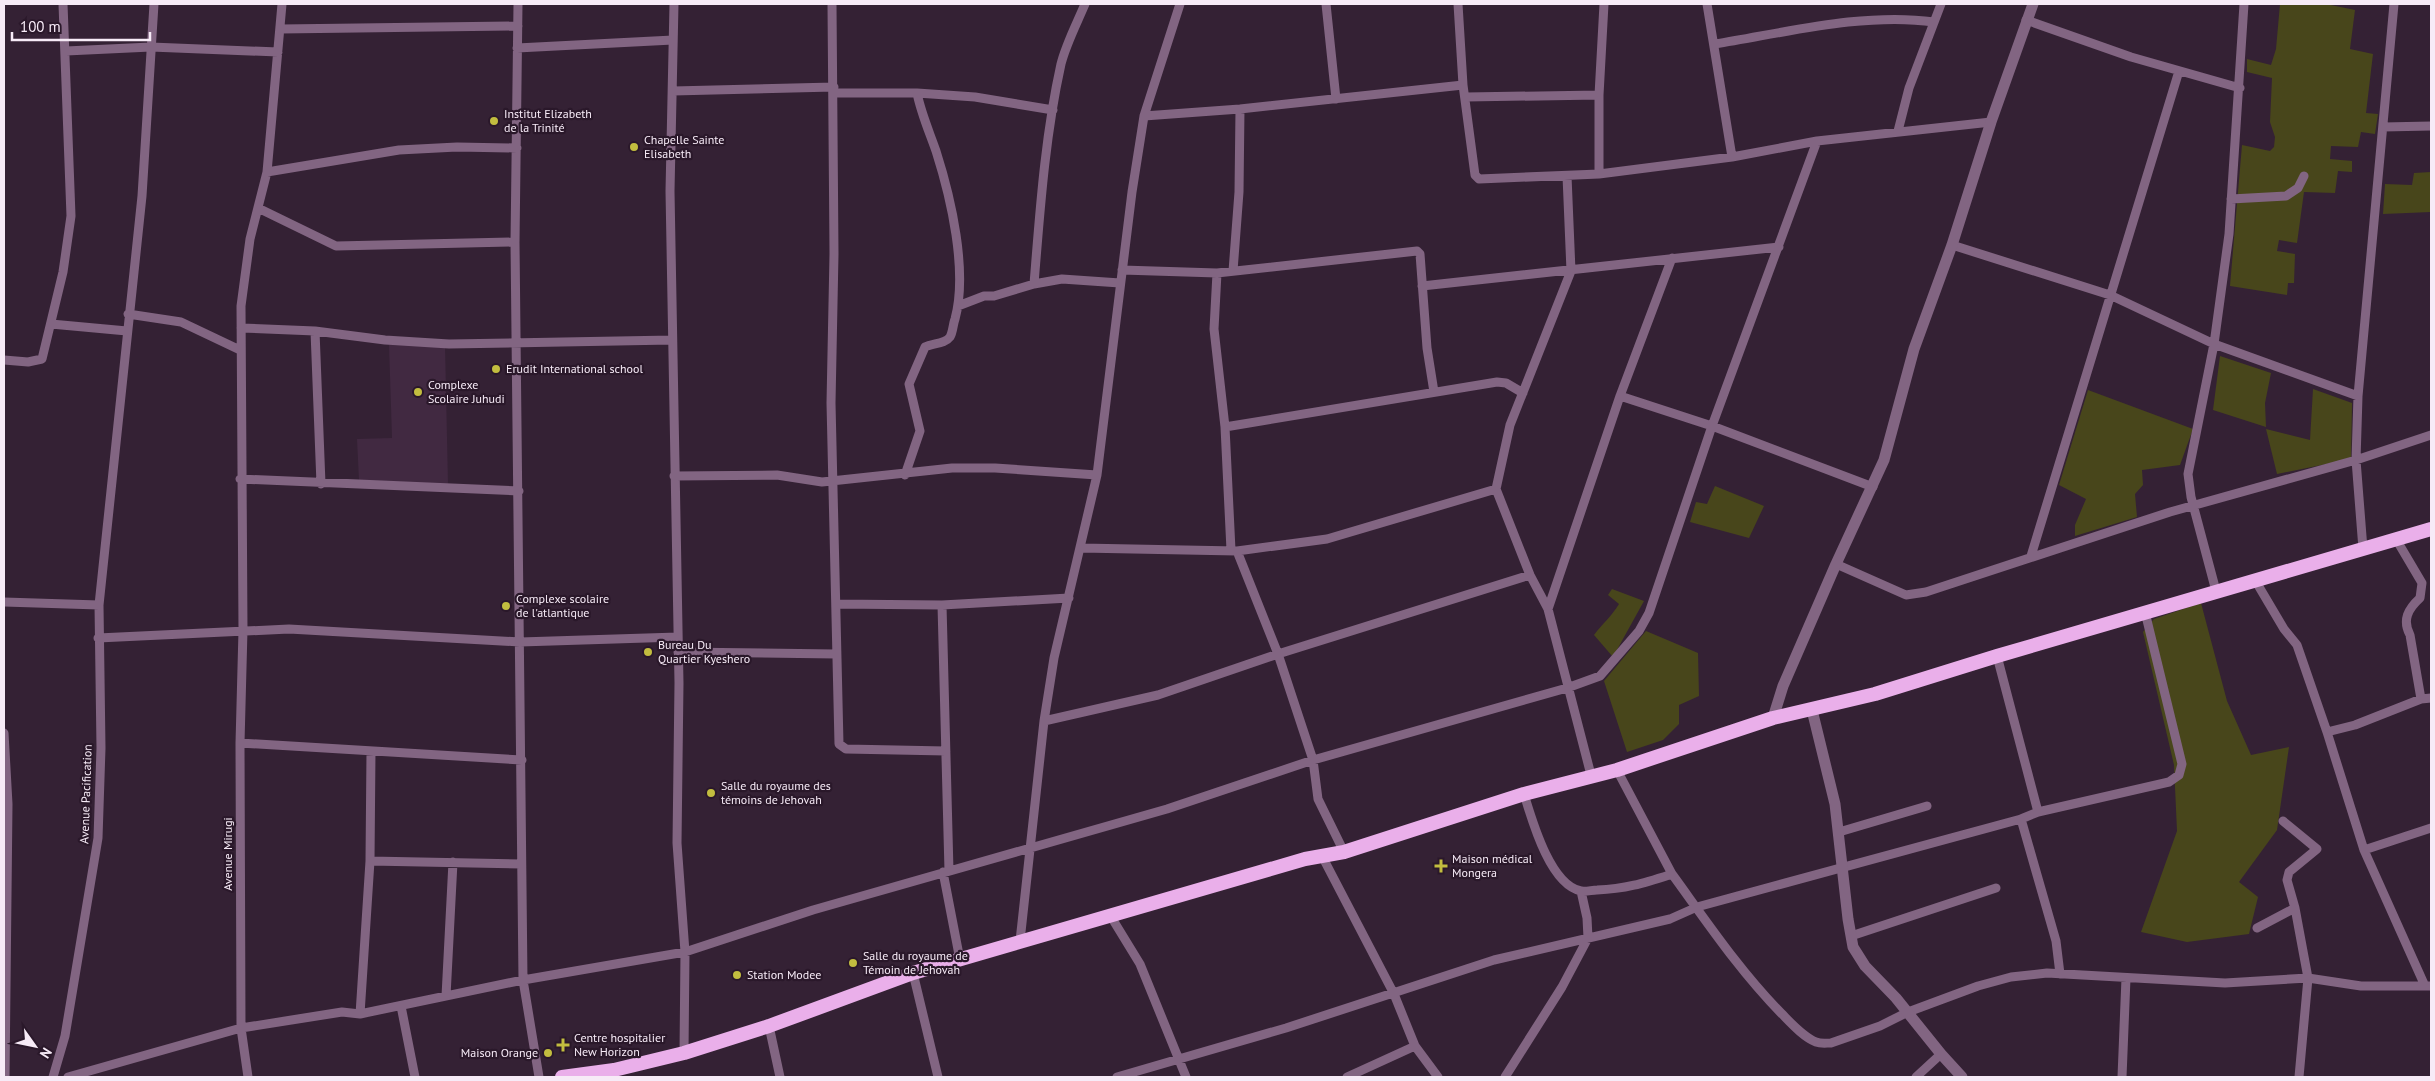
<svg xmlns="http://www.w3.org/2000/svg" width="2435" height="1081" font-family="'PT Sans',sans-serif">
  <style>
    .built { fill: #412941 }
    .green { fill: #48461b }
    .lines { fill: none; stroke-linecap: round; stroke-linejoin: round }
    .minor { stroke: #826582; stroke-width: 9 }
    .tertiary { stroke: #826582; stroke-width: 11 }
    .trunk { stroke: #eaafea; stroke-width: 14 }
    .poi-dot { fill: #c2bd3f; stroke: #2a182a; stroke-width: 2 }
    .labels { text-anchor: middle; stroke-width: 4.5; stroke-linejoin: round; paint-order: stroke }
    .poi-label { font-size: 12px; fill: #f7ebf7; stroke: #2a182a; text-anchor: start }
    .street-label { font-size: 12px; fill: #f7ebf7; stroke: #2a182a }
  </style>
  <rect width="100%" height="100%" fill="#342134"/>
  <!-- built -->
  <path class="built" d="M389,345H445L448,484L359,480L357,439L392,438Z"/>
  <!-- green -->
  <path class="green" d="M2280,4H2326L2355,10L2350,49L2373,54L2366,113L2378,114L2375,134L2361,132L2358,147L2331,146L2330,159L2352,161V172L2338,171L2335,193L2304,192L2297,243L2279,240L2277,251L2295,254L2294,283H2288L2287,295L2230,286L2242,145L2270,151L2274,147L2275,137L2270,122L2272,78L2247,72V59L2271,65L2276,49Z
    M2431,172V212L2383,214L2385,184L2412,185L2414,173Z
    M2220,356L2271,373L2265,403L2266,427L2213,410Z
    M2313,389L2352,403L2351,459L2277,474L2266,429L2310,440Z
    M2088,390L2193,429L2180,465L2142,470L2143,485L2135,494L2137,517L2075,536V525L2086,499L2059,485Z
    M1715,486L1764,506L1749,538L1690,522L1696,502L1707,504Z
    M1612,589L1644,601L1613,657L1594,635C1602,624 1612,616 1619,604L1608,595Z
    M2201,603L2227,701L2251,755L2289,747L2277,830L2239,882L2258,897L2249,934L2187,942L2141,932L2177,831L2174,765L2143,632L2154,619Z
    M1646,631L1698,653L1699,696L1679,705V724L1663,740L1627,752L1604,681Z"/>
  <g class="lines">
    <!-- minor -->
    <path class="minor" d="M518,4L515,242L523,980L539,1077
      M674,4L670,191L679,683L677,843L685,952L684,1053
      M832,4L834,254L831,403L839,744L846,749L946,751
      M1326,4L1336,99
      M1458,4L1463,85L1475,175L1479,179L1599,174L1732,157L1817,141L1991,122
      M1707,4L1732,157
      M2026,20L2131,57L2240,88
      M281,29L518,26
      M1715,44C1784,33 1864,12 1934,22
      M517,48L673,40
      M66,51L151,47L278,52
      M673,91L834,87
      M834,93H917L975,97L1053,110
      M1466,97L1599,95
      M1144,116L1240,109L1463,85
      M2383,127L2431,126
      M1898,131L1909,88L1941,4
      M267,172L399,150L457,147L517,148
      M1599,174V95L1604,4
      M1567,176L1571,271L1510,425L1496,489L1530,575L1548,609L1591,775
      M2231,199L2286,196L2298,188L2304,176
      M258,208L336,246L515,242
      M1952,245L2110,295L2214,344L2358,396
      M1122,270L1217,273L1417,251L1420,254L1427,348L1434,392
      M1233,271L1239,192L1240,109
      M1217,273L1214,329L1225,427L1231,550
      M1034,284C1040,210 1045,136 1061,64C1066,44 1077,23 1085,4
      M1422,286L1779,247
      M958,306L984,296H994L1034,284L1062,279L1120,283
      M128,314L181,322L240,350
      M51,324L127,331
      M241,328L315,331L385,340L449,344L672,340
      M315,331L321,484
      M4,360L28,362L42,359L63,272L71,216L63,4
      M1620,396L1712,426L1873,487
      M1225,427L1497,382L1506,383L1523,393
      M905,475L920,431L909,384L925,347C932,343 945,344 950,337C953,332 953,324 955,319C968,271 951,198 936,151C929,131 921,113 917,93
      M674,476L777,475L822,482L952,468H995L1097,475
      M240,479L519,491
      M2396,539L2422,583L2420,598C2408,609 2402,620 2410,635L2421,699
      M1081,548L1237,551L1327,539L1496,489
      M2363,549L2356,460L2358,396L2394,4
      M1237,551L1278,654L1313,760L1318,799L1344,852
      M2031,556L2179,71
      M1836,564L1906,595L1926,592L2170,512L2356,460L2431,435
      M2255,580L2284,629L2297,645L2327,732L2364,850L2425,986
      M2216,591L2191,497L2188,474L2214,344L2229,234L2244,4
      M4,602L99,605
      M836,604L942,605L1069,598
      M942,605L949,871
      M1548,609L1620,396L1672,258
      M98,638L289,629L520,642L678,637
      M678,652L836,654
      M1997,656L2038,812L2169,782L2179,775L2182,764L2145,612
      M1044,721L1158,695L1278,654L1530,575
      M2327,732L2355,725L2421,699L2431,698
      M4,733L8,804L5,1077
      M240,743L522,760
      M1617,770L1672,874
      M1524,794C1532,820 1550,885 1581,891C1586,892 1592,890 1597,890C1626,889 1644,883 1672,874C1707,922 1739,970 1781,1013C1790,1022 1803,1037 1816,1042C1821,1044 1826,1043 1831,1043L1880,1026L1908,1012L1978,986L2011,977L2047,973L2225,983L2308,978L2361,986H2431
      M2021,819L2056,941L2060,974
      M2283,821L2317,849L2289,872L2287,880L2295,908L2308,978L2299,1077
      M1839,832L1927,806
      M2364,850L2431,828
      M1322,856L1394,994L1415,1046L1438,1077
      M370,861L521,864
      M943,872L960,960
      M1110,915L1140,964L1186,1077
      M2257,928L2295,908
      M1851,936L1996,888
      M1020,941L1044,721L1054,658L1097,475L1132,192L1144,116L1180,4
      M913,973L938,1077
      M446,996L453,862
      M401,1006L415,1077
      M360,1014L370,861L371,751
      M769,1026L780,1077
      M53,1077L65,1036L98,838L101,748L99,605L142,196L154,4
      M68,1077L241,1028L342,1012L360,1014L523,980L685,952L813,910L1167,809L1313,760L1567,688L1600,676L1639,631L1649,613L1712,426L1817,141
      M248,1077L241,1028L240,743L243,630L241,306L250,239L267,172L282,4
      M1117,1077L1286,1028L1494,960L1670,919L1697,907L2021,819L2038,812
      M1347,1077L1415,1046
      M1505,1077L1562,987L1588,938L1587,918L1581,891
      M1916,1077L1941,1054
      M2122,1077L2126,978"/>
    <!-- tertiary -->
    <path class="tertiary" d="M1812,710L1835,804L1848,919L1853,947L1865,966L1896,998L1941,1054L1962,1077
      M1773,718L1783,686L1836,564L1884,460L1914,349L1952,245L1991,122L2033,4"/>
    <!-- trunk -->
    <path class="trunk" d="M562,1077L614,1070L684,1053L769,1026L913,973L1305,859L1344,852L1524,794L1617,770L1773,718L1875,694L1997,656L2431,529"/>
  </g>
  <!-- markers -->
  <g class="poi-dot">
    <circle cx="494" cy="121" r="5"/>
    <circle cx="634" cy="147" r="5"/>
    <circle cx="496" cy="369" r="5"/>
    <circle cx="418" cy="392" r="5"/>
    <circle cx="506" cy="606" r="5"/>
    <circle cx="648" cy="652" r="5"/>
    <circle cx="711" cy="793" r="5"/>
    <path d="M1438.5 858.5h5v5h5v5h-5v5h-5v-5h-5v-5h5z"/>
    <circle cx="853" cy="963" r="5"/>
    <circle cx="737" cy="975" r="5"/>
    <path d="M560.5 1037.5h5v5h5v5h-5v5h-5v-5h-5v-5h5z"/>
    <circle cx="548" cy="1053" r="5"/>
  </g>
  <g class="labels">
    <!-- poi labels -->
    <g class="poi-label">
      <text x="504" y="118">Institut Elizabeth<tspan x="504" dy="14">de la Trinité</tspan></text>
      <text x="644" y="144">Chapelle Sainte<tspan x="644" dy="14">Elisabeth</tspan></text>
      <text x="506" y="373">Erudit International school</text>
      <text x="428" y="389">Complexe<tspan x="428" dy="14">Scolaire Juhudi</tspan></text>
      <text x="516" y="603">Complexe scolaire<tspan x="516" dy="14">de l'atlantique</tspan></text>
      <text x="658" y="649">Bureau Du<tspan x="658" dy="14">Quartier Kyeshero</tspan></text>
      <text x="721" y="790">Salle du royaume des<tspan x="721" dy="14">témoins de Jehovah</tspan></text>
      <text x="1452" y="863">Maison médical<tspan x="1452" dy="14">Mongera</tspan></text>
      <text x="863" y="960">Salle du royaume de<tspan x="863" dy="14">Témoin de Jehovah</tspan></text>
      <text x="747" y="979">Station Modee</text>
      <text x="574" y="1042">Centre hospitalier<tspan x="574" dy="14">New Horizon</tspan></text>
      <text x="538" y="1057" text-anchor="end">Maison Orange</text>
    </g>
    <!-- street labels -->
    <g class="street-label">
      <text transform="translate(86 794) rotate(-88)" y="4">Avenue Pacification</text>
      <text transform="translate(228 854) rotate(-90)" y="4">Avenue Mirugi</text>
    </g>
  </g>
  <!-- border -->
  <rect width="2435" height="1081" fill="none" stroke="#f7ebf7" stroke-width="10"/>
  <!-- north arrow -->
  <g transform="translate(35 1046) rotate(123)" stroke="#2a182a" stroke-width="4" paint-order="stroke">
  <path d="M0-4L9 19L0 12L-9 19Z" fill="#f7ebf7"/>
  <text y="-8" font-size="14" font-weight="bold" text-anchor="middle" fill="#f7ebf7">N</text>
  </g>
  <!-- scale -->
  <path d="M12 32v8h138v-8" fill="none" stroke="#f7ebf7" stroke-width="2.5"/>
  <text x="20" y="32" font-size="15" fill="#f7ebf7" stroke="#2a182a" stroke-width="4" paint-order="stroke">100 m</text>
</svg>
